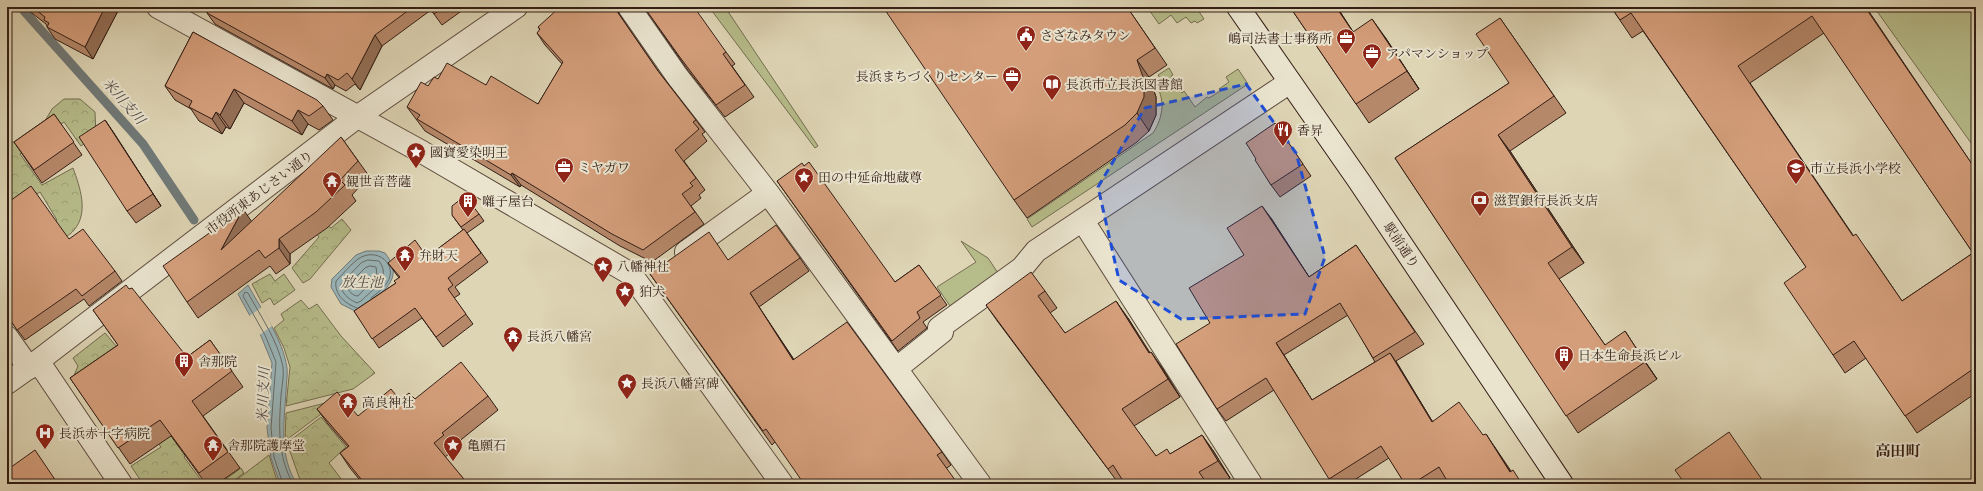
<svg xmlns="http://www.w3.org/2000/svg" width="1983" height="491" font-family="'EB Garamond','Noto Serif JP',serif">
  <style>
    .green { fill: #b6bc8a; stroke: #746d50 }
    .forest { fill: url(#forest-crowns); stroke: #746d50 }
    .water { fill: #99b5b9; stroke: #707978 }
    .pier { fill: #ded5b5 }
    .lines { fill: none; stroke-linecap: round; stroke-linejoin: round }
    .shore { stroke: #666a68; stroke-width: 1 }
    .stream { stroke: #707978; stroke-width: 9 }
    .minor-casing { stroke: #5e4c3e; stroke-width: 24 }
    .tertiary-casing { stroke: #5e4c3e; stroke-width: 24 }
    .secondary-casing { stroke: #331e16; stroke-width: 24 }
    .minor { stroke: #eae4cf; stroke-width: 22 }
    .tertiary { stroke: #eae4cf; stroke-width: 22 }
    .secondary { stroke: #eae4cf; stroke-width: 22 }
    .wall { fill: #b6886a; stroke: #331e16; fill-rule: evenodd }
    .shaded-wall { fill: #946f56; stroke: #331e16 }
    .building { fill: #d49e7b; stroke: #331e16; fill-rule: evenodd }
    .marked { fill: #1d4ed8; fill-opacity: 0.2; stroke: #1d4ed8; stroke-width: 3; stroke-dasharray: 8 5; stroke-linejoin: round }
    .labels { text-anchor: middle; stroke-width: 4; stroke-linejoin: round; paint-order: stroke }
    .poi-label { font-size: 13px; fill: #331e16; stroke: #eae4cf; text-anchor: start }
    .street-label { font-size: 13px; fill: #331e16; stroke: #eae4cf }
    .water-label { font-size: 14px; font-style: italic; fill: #524b47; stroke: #eae4cf }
    .quarter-label { font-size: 15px; font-weight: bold; fill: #331e16; stroke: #eae4cf }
  </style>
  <defs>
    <pattern id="forest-crowns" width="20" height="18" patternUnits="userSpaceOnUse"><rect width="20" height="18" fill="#b6bc8a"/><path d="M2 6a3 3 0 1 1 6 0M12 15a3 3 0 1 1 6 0" fill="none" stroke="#9da176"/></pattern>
  </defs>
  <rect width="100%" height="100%" fill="#ded5b5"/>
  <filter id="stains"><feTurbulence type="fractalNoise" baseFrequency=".005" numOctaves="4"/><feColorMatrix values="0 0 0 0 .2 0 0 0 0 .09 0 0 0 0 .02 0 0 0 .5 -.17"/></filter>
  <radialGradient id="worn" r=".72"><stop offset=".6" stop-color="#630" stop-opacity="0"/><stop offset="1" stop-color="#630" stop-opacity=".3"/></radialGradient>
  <!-- green -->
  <path class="green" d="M709,7H725L818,146L815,148Z
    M1147,7H1196L1204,19L1197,23L1195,21L1191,23L1186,17L1177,23L1171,15L1159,24Z
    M1874,7H1976V150Z
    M1169,68L1173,75L1171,76L1176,83L1178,82L1181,86L1179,88L1182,93L1184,91L1195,107L1207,97L1209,98L1220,91L1219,89L1229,82L1226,77L1238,69L1248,84L1032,227L1027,219L1153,133C1164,116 1165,99 1155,82L1160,78L1158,75Z
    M961,241L988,258L998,273L950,306L937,287L976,262Z"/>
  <!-- forest -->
  <path class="forest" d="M64,99H80L95,112L96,136L81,146L64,122L20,154L42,185L73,168C80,187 89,213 74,230C70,236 59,240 53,243L40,231L57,220L40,192L10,211L7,208V142H24L45,121L52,109Z
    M342,219L351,230L310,279L303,283L292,268L319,237L311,226L320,220L331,228Z
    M270,274L275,281L284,274L295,290L274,305L270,298L262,303L252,284Z
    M301,300L309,309L317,304L341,336L375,373L353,389L286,406L290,367L284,348L274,328L284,320L281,314Z
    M105,333L117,347L72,380L78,366L73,358Z
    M341,399L285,441L286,413Z
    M321,417L346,447L329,463L345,484H303L299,477L287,443Z
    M163,427L187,453L184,457L204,484H143L131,466L161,447L155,439Z
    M269,455L278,484H231Z
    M241,468L244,473L229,484H219Z"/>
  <!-- water -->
  <path class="water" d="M366,251H379L385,253C399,271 394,281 379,296C372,303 367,309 357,312L341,304L331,287L332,279L356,255Z
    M248,285C262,311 283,339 287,368C288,375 286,384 286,392C284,423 279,457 297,484H280L271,458L267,428L272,363L261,336L238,294Z"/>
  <!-- pier -->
  <path class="pier" d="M262,307L272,326L258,336L248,317Z"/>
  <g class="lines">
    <!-- shore -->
    <path class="shore" d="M368,260L379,261C392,278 373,289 361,301L357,303C348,299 341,293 341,284L361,263Z
      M370,266L376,267L377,276L358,296C353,296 348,291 347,286L365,268Z
      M357,308C346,304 334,295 336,281C343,274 350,265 358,259C377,246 399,265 387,283C383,289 376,294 371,298
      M283,484L274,457L271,428L276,362L265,335L243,296L245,292L248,293C261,317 278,341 283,367C284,376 282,386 281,395C279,426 277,455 293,484"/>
    <!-- stream -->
    <path class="stream" d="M23,7L24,11L143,144L194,220"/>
    <!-- minor casing -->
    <g class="minor-casing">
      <path id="minor" d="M158,7L422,152L631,274L782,484
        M629,7L677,76L768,193L980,484
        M1083,221L1251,484
        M686,252L768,193
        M7,337L29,368
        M38,361L121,484
        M897,368L942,332L939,328L1022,268L1036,251L1290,82"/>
    </g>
    <!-- tertiary casing -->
    <g class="tertiary-casing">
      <path id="tertiary" d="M7,383L38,361L357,117L516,7"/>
    </g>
    <!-- secondary casing -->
    <g class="secondary-casing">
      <path id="secondary" d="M1238,7L1359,181L1562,484"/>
    </g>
    <!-- minor -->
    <use href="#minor" class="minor"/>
    <!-- tertiary -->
    <use href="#tertiary" class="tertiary"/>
    <!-- secondary -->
    <use href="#secondary" class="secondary"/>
  </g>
  <!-- wall -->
  <path class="wall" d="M7,7H15L16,8L7,14Z
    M24,7H120L93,59L55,39L47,27V26L46,24Z
    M210,7H467L442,25L431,10L382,46L360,90L355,84L346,91L335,85L333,89L215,24L207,13Z
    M644,7L726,52L735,64L732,66L754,97L725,117L687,69Z
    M1127,7L1167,65L1149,77L1156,97V115L1149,131L1137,142L1027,218L1014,200Z
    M1290,7H1337L1353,32L1385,37L1419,89L1369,123Z
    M1611,7H1866L1976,170V393L1917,433L1866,358L1845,373L1833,355L1806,267L1643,31L1632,38ZM1824,33L1973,253L1902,301L1868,251L1853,235L1750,83Z
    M617,8L619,14L659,72L696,120L705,132L702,134L707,141L684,161L705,190L699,195L701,198L691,206L704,224L652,262L620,246L521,185L520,187L425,131L407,107L428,86L438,79L486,85L538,104L562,64L545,45L537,33L540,30L538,27Z
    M1500,18L1566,113L1510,151L1584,263L1559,279L1605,345L1636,348L1657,379L1578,433L1395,158L1509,83Z
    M193,32L323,106L333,120L319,130L308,124L302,135L244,103L230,129L226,127L222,134L199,121L191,109L175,100L165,86Z
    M54,114L82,155L42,183L14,142Z
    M105,120L161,206L136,223L127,211Z
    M1275,123L1311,176L1280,197L1271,185L1256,159Z
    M341,137L369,176L352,195L356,201L327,228L290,254V264L276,274L270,266L198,318L187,302Z
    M777,181L895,282L919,265L947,305L923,322L927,328L898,351Z
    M479,214L484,221L467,233L488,262L455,287L460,294L454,298L473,324L443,347L422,318L379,348L354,311L396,283L399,278L388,263L427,257L463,230L452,215Z
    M1271,218L1309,277L1356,245L1424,344L1396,361L1432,421L1483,435L1494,446L1511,471L1523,484L1446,480L1439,484H1405L1389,458L1348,484H1333L1274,390L1226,421L1217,409L1210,323L1244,255ZM1348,315L1375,362L1312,400L1284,355Z
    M69,239L115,271L122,281L89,306L84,299L25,340L7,316Z
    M800,258L809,271L759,307L794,360L942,452L951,465L947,468L775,442L772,445L650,274L728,260Z
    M1045,291L1057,308L1050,313L1065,333L1128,318L1149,353L1163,369L1180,397L1134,426L1156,456L1170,454L1202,435L1214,452L1230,478L1220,484H1125V483L1123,484H1119L998,322L986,305Z
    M93,310L187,357L210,340L243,387L203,416L240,468L217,484H206L171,436L130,464L70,378L118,345Z
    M488,396L498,410L452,447L454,450L445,457L468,484H363L350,468L340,453L348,447L328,424L317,409L358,416L400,400Z"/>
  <!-- shaded-wall -->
  <path class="shaded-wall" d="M105,7H120L93,59L85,47Z
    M614,7H617L619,14Z
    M1336,7H1337L1365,50L1353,32Z
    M1372,19L1385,37L1419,89L1407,71Z
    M375,35L382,46L360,90L352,79Z
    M1137,60L1149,77L1156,97V115L1149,131L1137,113Z
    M327,74L335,85L333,89L325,78Z
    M234,89L244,103L230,129L220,115Z
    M298,110L308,124L302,135L292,121Z
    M216,112L226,127L222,134L212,119Z
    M105,120L114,133L161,206L153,194Z
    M1498,135L1510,151L1584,263L1572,247Z
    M512,173L521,185L520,187L511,175Z
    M1262,206L1271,218L1317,289L1309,277Z
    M243,209L254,225L221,250Z
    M279,239L290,254V264L279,248Z
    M750,293L759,307L803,373L793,360Z
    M1116,301L1128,318L1161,370L1149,353Z
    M1625,331L1636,348L1657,379L1645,362Z
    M1276,343L1284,355L1320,413L1312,400Z
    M1151,352L1163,369L1180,397L1168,379Z
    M1390,353L1398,365L1440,434L1432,422Z
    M1486,434L1494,446L1518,484L1510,472Z
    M1202,435L1214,452L1230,478L1218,461Z"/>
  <!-- building -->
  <path class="building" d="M32,7H105L85,47L47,27L49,23L44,20L45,17Z
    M210,7H413L375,35L352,79L347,73L338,80L327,74L325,78L207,13Z
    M429,7H444L434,14Z
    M560,7H614L658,71L696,120L693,122L699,129L675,150L696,178L690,183L693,186L682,194L695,212L643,250L612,234L512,173L511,175L417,119L420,115L407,107L421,82L428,86L434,77L438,79L447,63L486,85L491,76L538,104L563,62L537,33L540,29L538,27Z
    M644,7H694L726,52L723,54L745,85L716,105L679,56Z
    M883,7H1127L1155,48L1137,60L1144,80V97L1137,113L1125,125L1014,200Z
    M1290,7H1336L1353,32L1372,19L1407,71L1356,104Z
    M1611,7H1865L1976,170V367L1905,416L1854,341L1833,355L1784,283L1806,267L1631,13L1620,20ZM1812,16L1973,253L1902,301L1856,234L1853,236L1738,66Z
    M1500,18L1554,96L1498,135L1572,247L1548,263L1605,345L1625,331L1645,362L1566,416L1395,158L1509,83L1476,34Z
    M193,32L317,100L323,106L309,116L298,110L292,121L234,89L220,115L216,112L212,119L189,107L192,101L165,86Z
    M54,114L74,142L34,170L14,142Z
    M105,120L153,194L127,211L79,137Z
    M1275,123L1303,164L1271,185L1255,160L1256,159L1246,143Z
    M341,137L358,161L340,180L345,185L316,212L279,239V248L265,258L259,250L187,302L163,266L243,209L221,250Z
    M809,162L895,282L919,265L941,295L917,312L920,318L892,341L777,181L802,163L804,166Z
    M31,186L69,239L83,229L115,271L82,296L76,289L17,330L7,315V203Z
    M465,196L479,214L461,227L452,215V206Z
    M1262,206L1309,277L1356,245L1415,332L1373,358L1340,303L1276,343L1312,400L1390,353L1432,422L1459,402L1483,435L1486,434L1510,472L1513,470L1522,484H1449L1439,467L1412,484H1405L1381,446L1329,479L1266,378L1217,409L1176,344L1210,323L1189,288L1244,255L1227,228Z
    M776,225L800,258L750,293L793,360L847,322L942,452L937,455L958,484H804L766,429L763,431L650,274L709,232L728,260Z
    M464,229L481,253L448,278L453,285L448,289L466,314L436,337L415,308L372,339L354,311L396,283L394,281L400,277L388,263L415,240L427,257Z
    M1031,272L1045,291L1038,296L1065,333L1116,301L1149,353L1151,352L1168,379L1122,409L1156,456L1167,449L1170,454L1202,435L1218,461L1199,472L1207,484H1125L1113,465L1108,469L986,305Z
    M126,285L129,289L132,288L187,357L210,340L232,371L192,401L228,452L199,473L160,420L118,448L70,378L118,345L93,310Z
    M461,362L488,396L442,433L444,435L434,443L468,484H365L340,453L349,446L317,409L337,392L358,416L391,389L400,400L409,393L415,399Z
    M1729,432L1765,484H1685L1675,470Z
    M35,450L58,484H7V470Z"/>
  <!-- marked area -->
  <path class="marked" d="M1246,84L1296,153L1325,257L1305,314L1181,319L1119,280L1098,187L1145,108Z"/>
  <!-- icons -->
  <defs>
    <g id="civic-pin" transform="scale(1)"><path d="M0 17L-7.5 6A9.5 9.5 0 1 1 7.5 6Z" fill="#8f2418" stroke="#eae4cf"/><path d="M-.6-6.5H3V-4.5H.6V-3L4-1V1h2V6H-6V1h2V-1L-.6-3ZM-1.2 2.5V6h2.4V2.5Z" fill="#fff"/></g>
    <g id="office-pin" transform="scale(1)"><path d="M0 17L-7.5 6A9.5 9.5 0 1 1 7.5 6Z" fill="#8f2418" stroke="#eae4cf"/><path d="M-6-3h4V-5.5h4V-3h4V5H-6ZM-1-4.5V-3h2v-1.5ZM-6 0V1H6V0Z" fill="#fff"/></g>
    <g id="library-pin" transform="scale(1)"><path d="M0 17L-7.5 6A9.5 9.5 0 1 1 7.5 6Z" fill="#8f2418" stroke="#eae4cf"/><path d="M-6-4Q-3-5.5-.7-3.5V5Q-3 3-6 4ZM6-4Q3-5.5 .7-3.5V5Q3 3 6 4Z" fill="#fff"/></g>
    <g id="restaurant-pin" transform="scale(1)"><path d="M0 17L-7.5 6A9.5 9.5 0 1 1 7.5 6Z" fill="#8f2418" stroke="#eae4cf"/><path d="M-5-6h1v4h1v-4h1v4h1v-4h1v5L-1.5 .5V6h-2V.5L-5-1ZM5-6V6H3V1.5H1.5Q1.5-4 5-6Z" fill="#fff"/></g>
    <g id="sight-pin" transform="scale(1)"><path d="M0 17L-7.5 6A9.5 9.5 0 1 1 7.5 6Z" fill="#8f2418" stroke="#eae4cf"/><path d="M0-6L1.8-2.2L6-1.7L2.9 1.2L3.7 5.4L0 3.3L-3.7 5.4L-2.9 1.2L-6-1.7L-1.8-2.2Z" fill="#fff"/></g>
    <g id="school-pin" transform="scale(1)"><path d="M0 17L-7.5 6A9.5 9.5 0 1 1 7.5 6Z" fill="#8f2418" stroke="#eae4cf"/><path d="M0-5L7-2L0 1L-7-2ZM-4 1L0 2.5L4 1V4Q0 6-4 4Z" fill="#fff"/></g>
    <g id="temple-pin" transform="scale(1)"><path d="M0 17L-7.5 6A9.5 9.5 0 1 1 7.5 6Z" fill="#8f2418" stroke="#eae4cf"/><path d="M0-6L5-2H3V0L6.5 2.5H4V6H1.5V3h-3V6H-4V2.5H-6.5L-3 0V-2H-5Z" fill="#fff"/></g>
    <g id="bank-pin" transform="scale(1)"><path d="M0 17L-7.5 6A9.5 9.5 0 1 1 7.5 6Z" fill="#8f2418" stroke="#eae4cf"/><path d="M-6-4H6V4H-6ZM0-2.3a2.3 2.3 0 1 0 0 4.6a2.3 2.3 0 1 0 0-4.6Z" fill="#fff"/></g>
    <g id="building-pin" transform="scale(1)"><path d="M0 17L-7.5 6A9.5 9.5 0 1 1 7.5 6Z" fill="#8f2418" stroke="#eae4cf"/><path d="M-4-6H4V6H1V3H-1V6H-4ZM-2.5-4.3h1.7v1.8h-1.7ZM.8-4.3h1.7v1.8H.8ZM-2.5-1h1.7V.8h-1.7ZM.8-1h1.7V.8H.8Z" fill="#fff"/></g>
    <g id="hospital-pin" transform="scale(1)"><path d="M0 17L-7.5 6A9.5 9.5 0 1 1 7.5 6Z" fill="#8f2418" stroke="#eae4cf"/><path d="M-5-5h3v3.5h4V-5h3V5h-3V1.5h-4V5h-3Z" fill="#fff"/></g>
  </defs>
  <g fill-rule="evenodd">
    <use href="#civic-pin" x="1026" y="35"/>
    <use href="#office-pin" x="1346" y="38"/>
    <use href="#office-pin" x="1372" y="53"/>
    <use href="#office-pin" x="1012" y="76"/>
    <use href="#library-pin" x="1052" y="84"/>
    <use href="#restaurant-pin" x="1283" y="130"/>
    <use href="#sight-pin" x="416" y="152"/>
    <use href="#office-pin" x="564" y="167"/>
    <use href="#school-pin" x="1796" y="168"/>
    <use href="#sight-pin" x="804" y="177"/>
    <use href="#temple-pin" x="332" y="181"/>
    <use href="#bank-pin" x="1480" y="200"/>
    <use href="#building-pin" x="468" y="201"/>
    <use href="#temple-pin" x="405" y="255"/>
    <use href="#sight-pin" x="603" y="266"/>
    <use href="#sight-pin" x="625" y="291"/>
    <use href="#temple-pin" x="513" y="336"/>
    <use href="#building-pin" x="1564" y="355"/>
    <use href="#building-pin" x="184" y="361"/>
    <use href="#sight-pin" x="627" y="383"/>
    <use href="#temple-pin" x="348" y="402"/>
    <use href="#hospital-pin" x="45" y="433"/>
    <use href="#temple-pin" x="213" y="445"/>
    <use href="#sight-pin" x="453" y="445"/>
  </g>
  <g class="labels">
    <!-- poi labels -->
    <g class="poi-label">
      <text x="1040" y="40">さざなみタウン</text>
      <text x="1332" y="43" text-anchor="end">嶋司法書士事務所</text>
      <text x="1386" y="58">アパマンショップ</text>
      <text x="998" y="81" text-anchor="end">長浜まちづくりセンター</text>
      <text x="1066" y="89">長浜市立長浜図書館</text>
      <text x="1297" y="135">香昇</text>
      <text x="430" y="157">國寶愛染明王</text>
      <text x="578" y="172">ミヤガワ</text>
      <text x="1810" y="173">市立長浜小学校</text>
      <text x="818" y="182">田の中延命地蔵尊</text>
      <text x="346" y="186">観世音菩薩</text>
      <text x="1494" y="205">滋賀銀行長浜支店</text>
      <text x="482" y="206">囃子屋台</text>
      <text x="419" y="260">弁財天</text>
      <text x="617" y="271">八幡神社</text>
      <text x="639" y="296">狛犬</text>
      <text x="527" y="341">長浜八幡宮</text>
      <text x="1578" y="360">日本生命長浜ビル</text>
      <text x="198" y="366">舎那院</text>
      <text x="641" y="388">長浜八幡宮碑</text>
      <text x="362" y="407">高良神社</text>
      <text x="59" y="438">長浜赤十字病院</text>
      <text x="227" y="450">舎那院護摩堂</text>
      <text x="467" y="450">亀願石</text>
    </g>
    <!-- street labels -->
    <g class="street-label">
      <text transform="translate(259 192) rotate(-37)" y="5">市役所東あじさい通り</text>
      <text transform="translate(1402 245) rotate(56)" y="5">駅前通り</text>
    </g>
    <!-- water labels -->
    <g class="water-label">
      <text transform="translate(124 101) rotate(49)" y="5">米川支川</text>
      <text x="362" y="287">放生池</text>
      <text transform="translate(263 395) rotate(-88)" y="5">米川支川</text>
    </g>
    <!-- quarter labels -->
    <g class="quarter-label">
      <text x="1898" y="456">高田町</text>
    </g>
  </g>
  <!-- margin -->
  <rect width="1983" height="491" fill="none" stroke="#ded5b5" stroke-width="24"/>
  <rect x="8" y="8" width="1967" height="475" fill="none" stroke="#331e16" stroke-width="2"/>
  <rect x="12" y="12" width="1959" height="467" fill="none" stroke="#331e16"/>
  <rect width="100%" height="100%" filter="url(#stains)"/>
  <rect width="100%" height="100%" fill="url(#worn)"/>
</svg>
